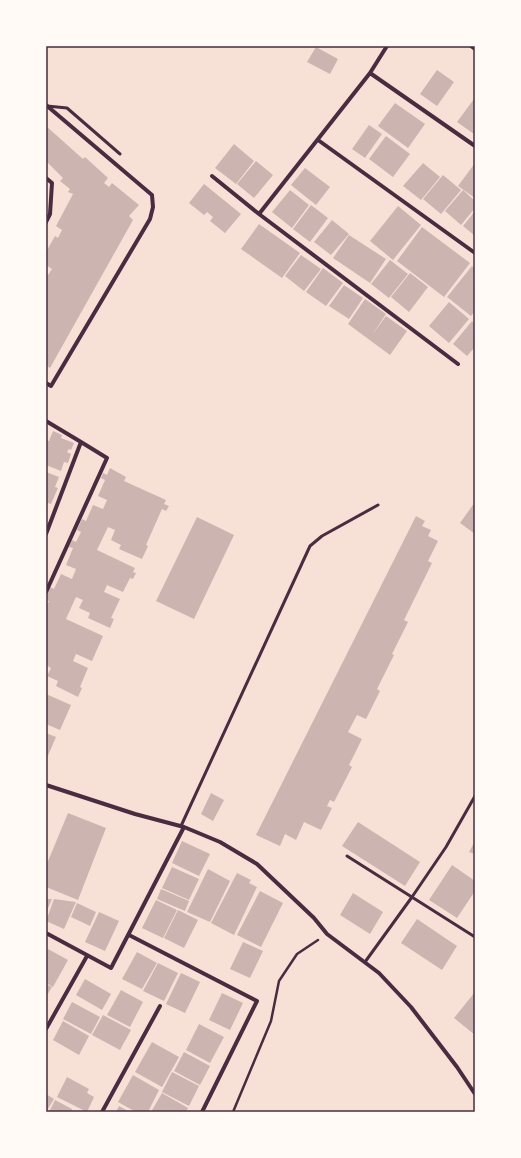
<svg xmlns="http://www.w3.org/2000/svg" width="521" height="1158" font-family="Figtree,sans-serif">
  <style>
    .building { fill: #ccb4b1 }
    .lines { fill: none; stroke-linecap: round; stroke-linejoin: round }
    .path { stroke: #4a2c40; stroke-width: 2.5 }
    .service { stroke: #4a2c40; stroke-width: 3 }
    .minor { stroke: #4a2c40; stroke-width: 4 }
    .neatline { fill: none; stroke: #4a2c40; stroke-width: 1.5 }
  </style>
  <rect width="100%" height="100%" fill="#f7e1d7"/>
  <!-- building -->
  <path class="building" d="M316,47L338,59L330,74L307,62Z
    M437,70L454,82L437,106L420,94Z
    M474,99L475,100V133L474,134L457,122Z
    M395,103L425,124L408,148L378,126Z
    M369,125L382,134L365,158L352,149Z
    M46,126L83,159L85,157L108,178L104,183L109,187L112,183L139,205L129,216L133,220L50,368L46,365V274L48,275L52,269L46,265V252L55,236L58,238L62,230L56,226L73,194L68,192L70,189L60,181L63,178L46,161Z
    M386,136L410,154L393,177L369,159Z
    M234,144L254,161L236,184L215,168Z
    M256,161L273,175L254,198L237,184Z
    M423,163L440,177L421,200L403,186Z
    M475,163V198L458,186Z
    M305,168L330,187L316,205L291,185Z
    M443,175L461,190L441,214L423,199Z
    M204,184L241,214L225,233L210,221L213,217L207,212L204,215L189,203Z
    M290,190L309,205L292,228L272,212Z
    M463,190L475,201V208L461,225L445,211Z
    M311,205L328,218L310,242L293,229Z
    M398,206L421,225L393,260L370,241Z
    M475,211V236L463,226Z
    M332,220L349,234L331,255L314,242Z
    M259,224L300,253L282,278L241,249Z
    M422,227L470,263L444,297L397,261Z
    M349,235L386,259L370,283L333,258Z
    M301,255L321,269L304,291L285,276Z
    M390,260L408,274L389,298L371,284Z
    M472,266L475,269V311L471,316L447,297Z
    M323,268L343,283L326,306L306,292Z
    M410,273L428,287L409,312L391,297Z
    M344,285L363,298L349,319L329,306Z
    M365,299L386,314L372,335L386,316L407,331L390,355L348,324Z
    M449,302L469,319L449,343L429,326Z
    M472,321L475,324V347L467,356L453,344Z
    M53,431L62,435L61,438L74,443L71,450L69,449L67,452L71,454L68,463L64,462L61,471L46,465V440L49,441Z
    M110,468L126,477L124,481L166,500L164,504L169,506L166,511L162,509L146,545L148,546L142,559L119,549L121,545L111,540L115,530L108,527L97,550L135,568L133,572L136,573L133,579L130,578L123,592L107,585L104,592L120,599L111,618L114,619L110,628L88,618L90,613L79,608L83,600L76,597L66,619L103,636L92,661L76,654L73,661L88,668L80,687L82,688L78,697L56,686L58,681L47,676L51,668L46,665V607L49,601L46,600V596L50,587L54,589L61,574L72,579L76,569L66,565L73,548L69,547L72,540L76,542L81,532L77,530L82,519L86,521L93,505L103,509L107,500L98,496L105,480L101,478L103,473L107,475Z
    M46,472L59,477L55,487L58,488L51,504L48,503L46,508Z
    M475,502V534L460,523Z
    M416,516L425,521L422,526L431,530L428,536L438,541L428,561L432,563L404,620L408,622L392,654L394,655L377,689L380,691L366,719L357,715L348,732L362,739L349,765L352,767L334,802L330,800L327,806L332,808L321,830L304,822L296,840L285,834L280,846L256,835Z
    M197,517L234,535L194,619L156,601Z
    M46,694L71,705L60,730L46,724Z
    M46,733L56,737L46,760Z
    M211,793L224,800L213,821L201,814Z
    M68,813L106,828L78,900L46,887V866Z
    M358,822L420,862L405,886L342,846Z
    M182,841L210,854L199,876L172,863Z
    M475,841V854L469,852Z
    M452,865L475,881V891L457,918L429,900Z
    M172,867L199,879L189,900L162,888Z
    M208,869L230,881L210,922L187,912Z
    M237,873L251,880L249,883L257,887L234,935L211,923Z
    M161,889L189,901L185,911L157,899Z
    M260,891L283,903L261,947L237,935Z
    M353,893L383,912L370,934L340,915Z
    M46,899H52L46,913Z
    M54,899L76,902L64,929L46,921Z
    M156,900L177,910L163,938L142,928Z
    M77,903L96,912L90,926L71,917Z
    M178,910L198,920L184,948L164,938Z
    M99,912L119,921L105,951L85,942Z
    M417,919L457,946L442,970L401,943Z
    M243,942L263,951L250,978L230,969Z
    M48,949L68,960L53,987L46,983V953Z
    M137,952L157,963L142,989L122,979Z
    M158,963L178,973L164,1001L143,991Z
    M181,973L200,982L185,1013L166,1004Z
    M85,979L111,994L102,1010L76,995Z
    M46,984L52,987L46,997Z
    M121,990L143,1002L130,1027L107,1015Z
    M475,992V1035L454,1018Z
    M222,993L243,1003L230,1030L209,1020Z
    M72,1002L100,1017L91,1034L63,1019Z
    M103,1015L131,1030L120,1050L92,1035Z
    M63,1021L89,1036L79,1055L53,1040Z
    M199,1024L224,1037L210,1063L186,1050Z
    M152,1042L179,1057L162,1087L135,1072Z
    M184,1052L210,1066L200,1085L174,1071Z
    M172,1072L199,1086L189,1106L162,1092Z
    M133,1075L159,1090L148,1112H136L118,1102Z
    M67,1077L89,1089L87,1093L94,1097L87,1112L57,1097Z
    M162,1093L188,1108L186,1112H151Z
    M46,1094L54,1099L46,1112Z
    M55,1100L72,1109L71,1112H49Z
    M119,1106L130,1112H116Z"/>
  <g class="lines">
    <!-- path -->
    <path class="path" d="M233,1112L271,1021L279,981L297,954L318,940"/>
    <!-- service -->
    <path class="service" d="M47,106L67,108L120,154
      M181,826L310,546L322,536L378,505
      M347,856L475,937
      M365,962L412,897L446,847L475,796"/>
    <!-- minor -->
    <path class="minor" d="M471,46L475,49
      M370,73L475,146
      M46,105L152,195L153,207L150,219L51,386L46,383
      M318,140L475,253
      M212,176L259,214L458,364
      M46,178L52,183L50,214L46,222
      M259,214L370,73L387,46
      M46,421L81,442L46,534
      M46,592L107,458L81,442
      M46,785L135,814L184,827L220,842L257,864L314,918L327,934L379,973L411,1007L457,1067L475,1094
      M46,933L111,968L184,827
      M129,935L257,1001L202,1112
      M46,1029L87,956
      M102,1112L160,1006"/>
  </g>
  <!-- border -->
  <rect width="521" height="1158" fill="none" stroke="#fffaf5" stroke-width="94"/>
  <rect x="47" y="47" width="427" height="1064" class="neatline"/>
</svg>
